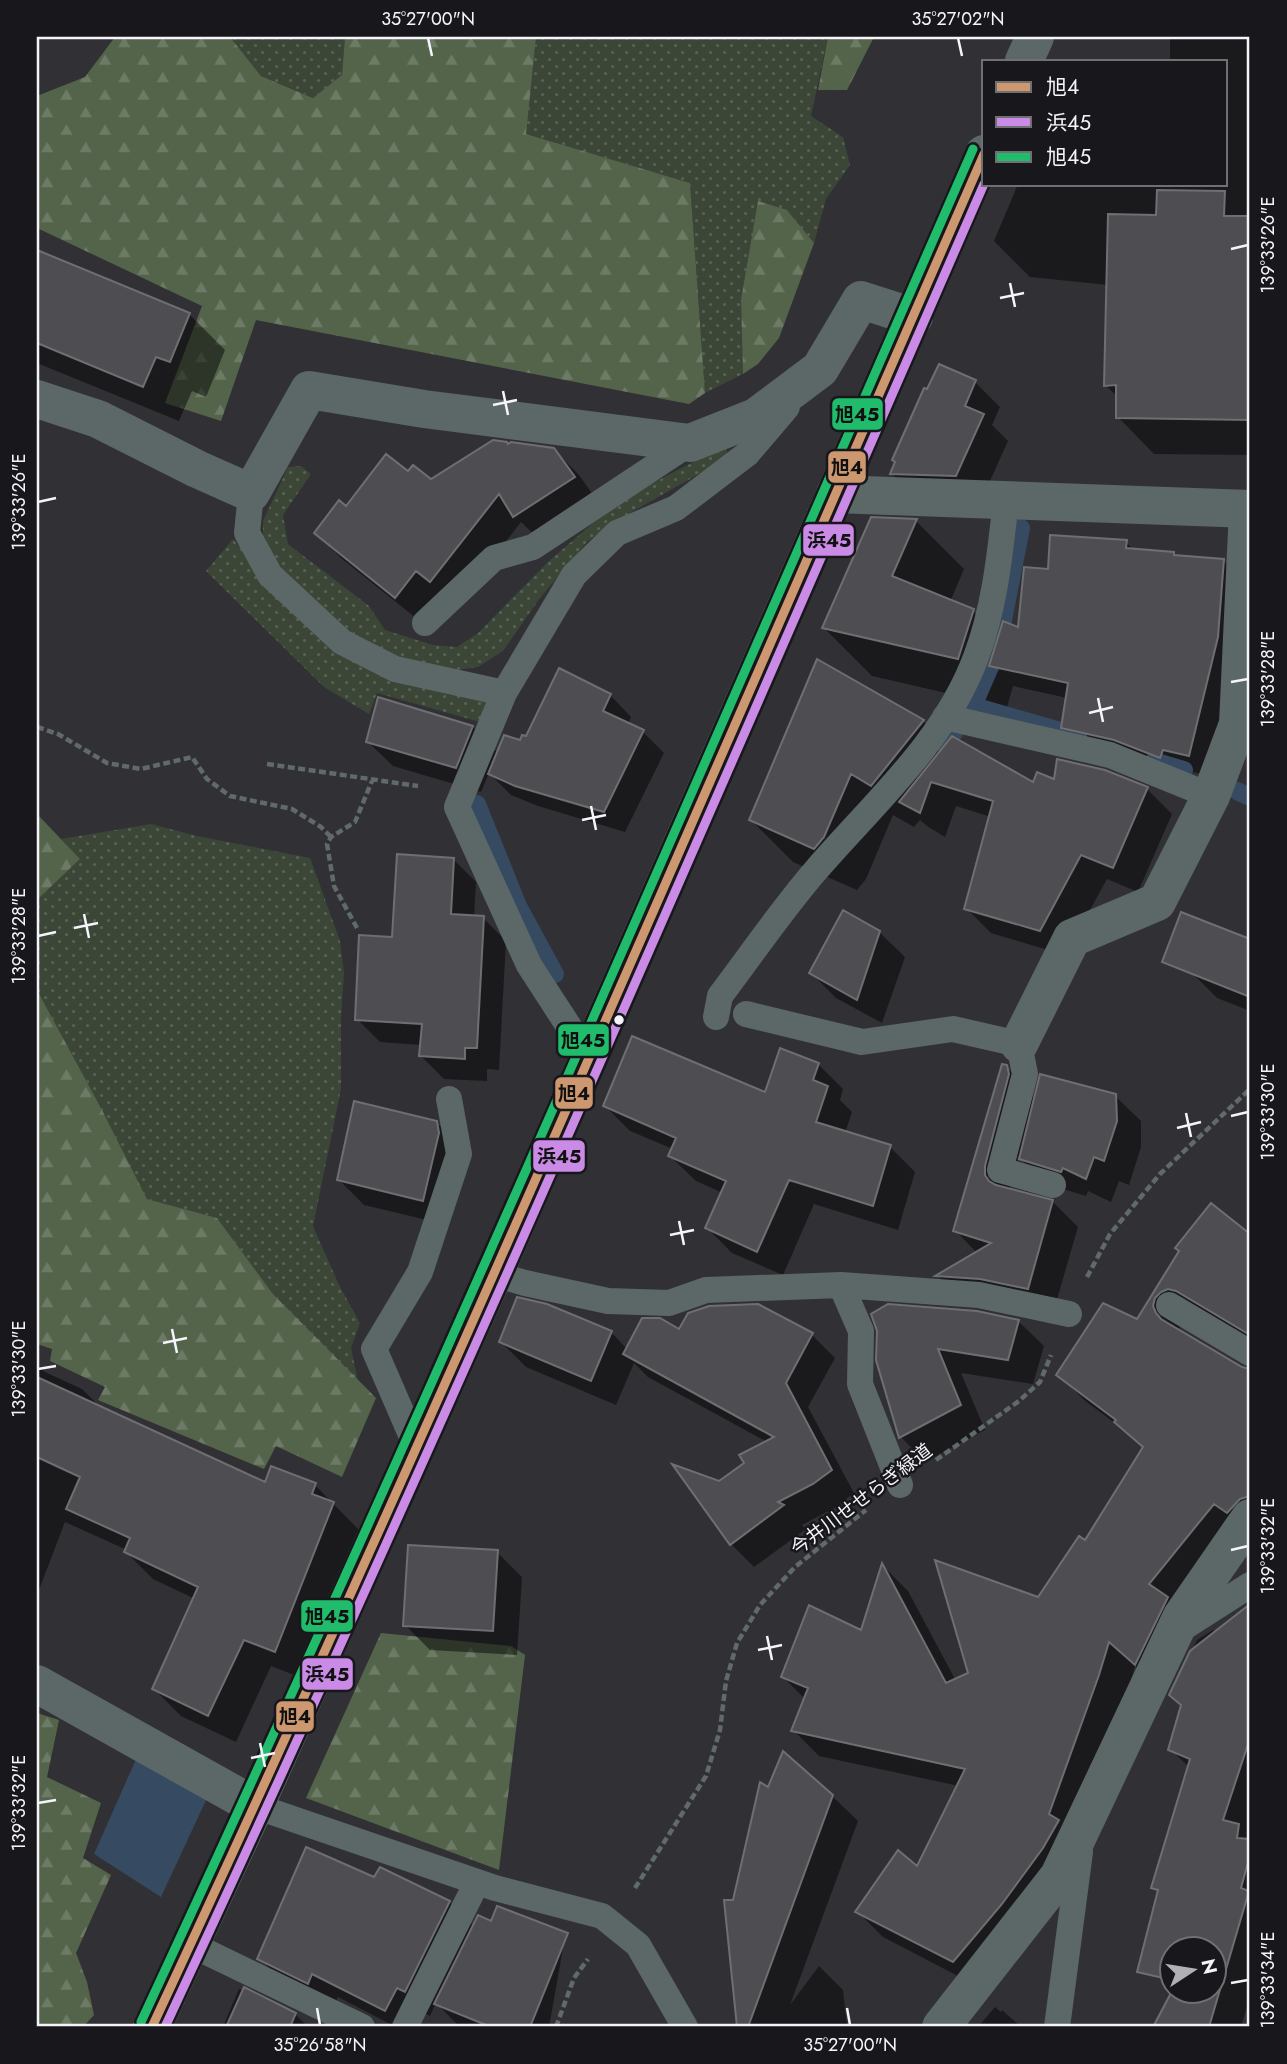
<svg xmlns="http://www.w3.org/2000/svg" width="1287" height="2064" font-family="Jost,'Noto Sans JP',sans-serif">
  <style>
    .grass { fill: url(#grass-dots) }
    .forest { fill: url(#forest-firs) }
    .water { fill: #364a62 }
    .shadow { fill: #0007 }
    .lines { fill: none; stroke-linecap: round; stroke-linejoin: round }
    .stream { stroke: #364a62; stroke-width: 18 }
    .building { fill: #4e4e52; stroke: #6f6f72; stroke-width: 2 }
    .path { stroke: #616a6b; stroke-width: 4.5; stroke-dasharray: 7 3.5; stroke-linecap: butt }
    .service { stroke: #5b6867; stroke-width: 26 }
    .minor { stroke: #5b6867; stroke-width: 38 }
    .tertiary { stroke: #5b6867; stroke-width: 38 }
    .bus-1-casing { stroke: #18171b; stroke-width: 14 }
    .bus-2-casing { stroke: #18171b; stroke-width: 14 }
    .bus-3-casing { stroke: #18171b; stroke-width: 14 }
    .bus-1 { stroke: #cd976f; stroke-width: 9 }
    .bus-2 { stroke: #ca8be6; stroke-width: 9 }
    .bus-3 { stroke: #20bc6c; stroke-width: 9 }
    .ticks { fill: none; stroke: #f5f4fa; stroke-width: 2.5 }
    .bus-dot { fill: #f5f4fa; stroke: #18171b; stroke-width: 2.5 }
    .labels { text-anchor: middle; stroke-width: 5; stroke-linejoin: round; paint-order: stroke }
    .street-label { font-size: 19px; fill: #f5f4fa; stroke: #18171b }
    .line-badge { stroke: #18171b; stroke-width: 2.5 }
    .pale-badge-label { font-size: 19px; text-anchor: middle; font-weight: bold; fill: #111 }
    .neatline { fill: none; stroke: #f5f4fa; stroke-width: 2.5 }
    .ticks-label { font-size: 18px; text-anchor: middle; fill: #f5f4fa }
  </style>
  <defs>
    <pattern id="grass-dots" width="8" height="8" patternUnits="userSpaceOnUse" patternTransform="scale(1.75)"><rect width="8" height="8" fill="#3b4636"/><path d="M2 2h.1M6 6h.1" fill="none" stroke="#586154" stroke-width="1.8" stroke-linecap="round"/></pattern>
    <pattern id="forest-firs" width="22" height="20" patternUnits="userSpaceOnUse" patternTransform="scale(1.75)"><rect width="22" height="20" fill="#54644b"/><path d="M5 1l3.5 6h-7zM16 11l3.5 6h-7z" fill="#6d7b66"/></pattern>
  </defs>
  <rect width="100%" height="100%" fill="#313135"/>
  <!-- grass -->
  <path class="grass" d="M230,37H345L342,75L314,98L261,76Z
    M536,37H828L811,116L843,137L850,165L826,199L814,243L787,210L741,300L743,374L705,393L690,183L525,134Z
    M727,448V458L630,513L587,542L540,598L503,651L478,667L449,671L413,664L342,630L275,565L263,541V521L288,467L301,466L311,474L283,515L288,544L369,606L385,630L433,645L457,647L478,633L549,561L593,523L645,487L703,457Z
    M233,539L302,618L488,695L480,722L377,693L369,714L324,687L206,571Z
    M151,824L197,836L310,858L340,941L344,973L341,1018V1089L313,1226L339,1285L360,1323L351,1348L358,1381L273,1294L217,1218L147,1199L101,1108L37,990V900L80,859L61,839Z"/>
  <!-- forest -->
  <path class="forest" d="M115,37H230L261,76L313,98L342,75L345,37H536L526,134L690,183L705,393L689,404L256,320L221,421L165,403L202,306L37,228V96L85,77Z
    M828,37H874L847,90H818Z
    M758,201L787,210L814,243L779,338L758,364L743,374L741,300Z
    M37,814L80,859L37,900Z
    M37,990L101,1108L147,1199L217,1218L273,1294L376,1398L342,1477L276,1446L264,1469L98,1400L105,1387L50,1361L52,1349L37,1344Z
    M381,1633L511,1646L525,1655L499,1870L306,1798Z
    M37,1713L59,1720L47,1777L101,1803L83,1858L111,1875L76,1953L87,1982L94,2015L83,2027H37Z"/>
  <!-- water -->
  <path class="water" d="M137,1757L207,1798L161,1897L94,1854Z"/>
  <!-- shadow -->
  <path class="shadow" d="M1170,37H1250V455L1154,454L1118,417V397L1105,385L1108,285L1030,277L994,241L1018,184H1226V61H1170Z
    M37,252L189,314L225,350L206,397L192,391L179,421L37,363Z
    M940,366L975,382L1000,407L992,425L1008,441L981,501L917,498L892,474Z
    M509,446L553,449L579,475L598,502L540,540L521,522L456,606L421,622L341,558L316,533L347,508L409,474L431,482Z
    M916,521L964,569L950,602L973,611L1000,638L1020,630L1050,571L1126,542L1135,551L1174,554L1176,557L1223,561L1244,581L1210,776L1184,770L1181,778L1084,748L1063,727L1067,698L1013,686L1007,707L872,676L824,628Z
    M818,662L923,721L947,745L1034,784L1055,782L1147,789L1172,814L1138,892L1107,879L1065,955L991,933L966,908L991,817L956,806L945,837L927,826L920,820L914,827L893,815L866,879L857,890L793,862L751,820Z
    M610,695L631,717L628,724L643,732L664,753L625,832L538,806L511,795L489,773L481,792L393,766L367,741L379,700L473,727L498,753Z
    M453,859L476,882L474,917L483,918L506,941L499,1070L487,1069V1081L444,1079L421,1056L422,1045L380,1042L357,1019L393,939Z
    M1212,926L1250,941V1011L1217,998L1192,973Z
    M879,932L905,957L882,1023L836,998L811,973Z
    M818,1064L843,1089L840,1100L852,1112L845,1133L890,1147L915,1172L898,1230L814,1204L783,1275L732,1253L707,1228L723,1193L696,1181L670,1156L673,1149L630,1131L605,1106L766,1095Z
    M1006,1067L1032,1092L1034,1106L1115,1096L1141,1121V1147L1129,1185L1119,1181L1111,1202L1088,1191L1086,1196L1046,1184L1018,1156L1009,1191L1053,1202L1078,1227L1053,1313L962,1300L938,1276L977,1253L955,1230Z
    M436,1122L461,1148L448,1225L364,1205L339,1180Z
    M1250,1231V1345L1181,1322L1179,1331L1241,1368L1250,1377V1536L1161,1689L1135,1666L1125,1702L1075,1838L979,1987L883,1937L857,1911L917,1869L959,1786L819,1756L793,1730L805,1699L783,1677L862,1633L883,1566L908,1591L956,1681L971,1674L1039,1600L1085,1542L1144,1449L1124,1430L1084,1400L1059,1374L1138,1321L1181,1251L1247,1234Z
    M1018,1321L1044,1346L1033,1384L961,1373L985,1430L925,1462L901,1437L878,1360Z
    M680,1331L812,1335L835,1358L808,1407L854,1493L836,1507L802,1525L806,1529L754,1567L731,1544L719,1483L746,1464L767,1442L648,1377L634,1363L616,1405L526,1367L501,1342L611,1332L627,1349Z
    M37,1364L45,1372L82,1389L102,1409L266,1485H315L360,1531L302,1678L271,1666L236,1742L181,1716L154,1689L195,1599L153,1579L126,1552L127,1550L65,1522L37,1595Z
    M497,1552L522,1577L517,1655L430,1650L405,1625Z
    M1250,1606V1841L1179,1906V1911L1250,1846V1996L1241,2027H1155L1174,1990H1214V1948L1153,1887L1189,1767L1170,1749L1182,1706L1171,1694L1197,1640L1213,1630L1217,1632Z
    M769,1789L832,1796L858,1821L790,2005L819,1966L843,1990L847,2027H738L726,1902H735Z
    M375,1880L449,1902L474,1927L492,1923H537L563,1948L549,2027H460L436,2003L430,2016L422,2012L396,2027L338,1997L333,2007L284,1983L259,1958Z
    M239,1989L295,2014L308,2027H223Z
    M995,2007L1001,2012L1002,2010L1021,2027H978Z"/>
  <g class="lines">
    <!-- stream -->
    <path class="stream" d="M973,706L1078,736
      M945,745L973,706L997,651L1021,528
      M1154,761L1184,770
      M1237,791L1250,797
      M477,804L518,906L555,974"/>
  </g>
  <!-- building -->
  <path class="building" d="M1157,190L1225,191L1224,216H1250V420L1116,418V385L1104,386L1108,214L1156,215Z
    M37,250L190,313L170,362L156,357L143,387L37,343Z
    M939,364L976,380L965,406L984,414L956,476L890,474L895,462L892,460L924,388L927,389Z
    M493,440L507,442L508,444L511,442L554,448L575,477L513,517L499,494L430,582L416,571L395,598L314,533L339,500L346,506L386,454L408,471L413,465L431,479Z
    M871,517L917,519L892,576L974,609L958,659L822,628Z
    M1050,535L1127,540L1126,548L1174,552V555L1224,559L1218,637L1189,756L1163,750L1160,758L1114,740L1061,728L1068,683L989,666L1003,621L1018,627L1024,567L1048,569Z
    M817,659L924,720L871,786L851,774L824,837L814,849L749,820Z
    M559,668L611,694L603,711L644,730L604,812L515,786L488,774L504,735L520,740L522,735L526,736Z
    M378,697L473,726L456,768L366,742Z
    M952,736L1033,782L1037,772L1054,779L1057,759L1105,770L1148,787L1113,868L1081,855L1040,931L964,909L993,801L931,782L920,813L899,802Z
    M397,854L454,858L451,914L484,916L477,1048H465V1059L419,1056L422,1024L355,1020L359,935L392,937Z
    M843,910L880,931L857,1000L809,973Z
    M1181,912L1250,939V997L1162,962Z
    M632,1036L765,1092L780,1048L819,1063L813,1080L828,1086L816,1122L891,1145L873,1206L789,1180L757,1252L705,1228L726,1181L668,1156L676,1138L603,1106Z
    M1002,1064L1007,1065L1009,1074L985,1166V1175L989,1181L996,1185L1053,1200L1028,1289L980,1279L935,1276L991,1243L953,1231Z
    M1040,1074L1116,1094L1117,1121L1104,1161L1094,1157L1086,1179L1063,1168L1061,1172L1019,1159Z
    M354,1101L437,1121L439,1133L423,1201L337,1180Z
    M1211,1203L1250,1234V1335L1176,1291L1168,1289L1161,1292L1155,1298L1153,1306L1156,1313L1161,1319L1242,1367L1250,1369V1496L1240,1499L1227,1513L1214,1504L1149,1584L1168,1597L1135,1665L1109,1642L1099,1675L1049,1814L1059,1820L1043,1848L1002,1904L953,1962L855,1912L898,1850L917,1866L965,1769L791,1731L808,1688L781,1677L809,1605L861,1630L882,1563L946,1683L968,1673L935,1560L1038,1597L1079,1536L1085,1540L1143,1447L1114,1422L1116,1420L1056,1375L1103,1303L1137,1319L1179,1251L1175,1248Z
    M517,1297L547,1304L612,1331L591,1381L499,1342Z
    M758,1304L813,1333L786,1383L832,1470L813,1484L778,1502L784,1505L730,1545L672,1464L719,1481L744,1463L739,1455L774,1437L623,1354L642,1318H660L679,1329L688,1313L709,1306Z
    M888,1304L977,1311L1019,1320L1008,1360L938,1349L961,1405L899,1438L876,1360L877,1331L871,1314Z
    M37,1377L265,1482L271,1466L316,1483L312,1494L334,1502L275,1652L244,1640L208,1716L152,1689L198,1587L124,1552L130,1538L66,1509L80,1477L37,1457Z
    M408,1545L498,1550L493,1631L403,1626Z
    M1250,1604V1738L1223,1820L1239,1824L1237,1838L1250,1839V1855L1241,1888L1249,1891L1209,2027H1153L1172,1991H1214V1949H1172V1980L1137,1972L1158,1890L1151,1888L1190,1759L1168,1750L1181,1705L1169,1695L1190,1651Z
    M783,1751L833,1795L748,2027H737L724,1900H733L760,1782L768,1787Z
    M306,1847L374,1877L380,1867L450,1901L405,1992L397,1988L385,2011L312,1974L308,1984L257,1959Z
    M497,1906L568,1933L530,2027H491L434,2004L478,1915L491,1921Z
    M244,1987L296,2013L290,2027H226Z"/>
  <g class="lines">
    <!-- path -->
    <path class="path" d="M37,727L58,734L107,763L141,769L192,757L207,779L230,796L292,809L321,827L331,837
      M267,764L418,786
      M357,928L334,886L327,844L331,837L355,822L372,781
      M1087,1277L1110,1234L1160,1174L1250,1089
      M936,1460L1019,1401L1040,1382L1051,1355
      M635,1888L706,1776L720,1730L726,1681L737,1643L760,1605L795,1567L866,1510
      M556,2027L574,1978L588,1959"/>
    <!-- service -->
    <path class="service" d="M251,493L247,533L270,575L342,642L395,669L504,693
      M425,623L494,558L533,547L690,443
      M945,717L1110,755L1211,796
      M746,1014L862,1042L953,1029L1019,1044L1025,1074L1000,1170L1053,1185
      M716,1017L720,996C752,954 782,909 817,869C874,803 945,741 976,657C995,607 1000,553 1006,500
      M588,1056L529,965L457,807L504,693L574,575L617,533L676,508L747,454L787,407
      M494,1274L525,1283L608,1301L669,1303L706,1290L841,1285L979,1295L1069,1314
      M841,1285L861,1331L860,1384L900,1485
      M1169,1305L1250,1353
      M416,1446L374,1349L420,1272L459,1154L449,1099
      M1178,1631L1250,1585
      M255,1806L495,1888L602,1916L638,1945L685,2027
      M190,1944L362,2027
      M405,2027L477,1882
      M1057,2027L1080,1852"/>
    <!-- minor -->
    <path class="minor" d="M37,399L98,419L197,469L251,493L309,390L424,409L690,443L756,417L820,369L861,300L914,317
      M835,494L1250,509
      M1019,1044L1072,938L1157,902L1211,796L1238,724L1248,509
      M37,1684L255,1806
      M941,2027L1059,1876L1182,1616L1250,1518"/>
    <!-- tertiary -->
    <path class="tertiary" d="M1024,61L1035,37
      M152,2027L255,1806L494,1274L984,154"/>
    <!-- bus-1 casing -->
    <g class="bus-1-casing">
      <path id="bus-1" d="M152,2027C441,1408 710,780 984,154"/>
    </g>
    <!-- bus-2 casing -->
    <g class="bus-2-casing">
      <path id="bus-2" d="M165,2027C449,1418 715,800 984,184"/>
    </g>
    <!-- bus-3 casing -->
    <g class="bus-3-casing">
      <path id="bus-3" d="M141,2022C429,1403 699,775 973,149"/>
    </g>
    <!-- bus-1 -->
    <use href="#bus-1" class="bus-1"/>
    <!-- bus-2 -->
    <use href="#bus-2" class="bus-2"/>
    <!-- bus-3 -->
    <use href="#bus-3" class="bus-3"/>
  </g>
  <!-- ticks -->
  <path class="ticks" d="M428,38L432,56M958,38L962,56M1231,249L1248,245M1010,283L1015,307M1000,298L1024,293M503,391L508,415M493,405L517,400M38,502L56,498M1231,682L1248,679M1098,698L1103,722M1089,713L1113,707M591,806L596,830M582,820L606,815M84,914L89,938M74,928L98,923M38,936L56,932M1186,1113L1191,1137M1231,1116L1248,1112M1177,1128L1201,1122M679,1221L684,1245M670,1235L694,1230M172,1329L177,1353M163,1343L187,1338M38,1369L56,1366M1231,1550L1248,1546M767,1636L772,1660M758,1650L782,1645M260,1743L265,1767M251,1758L275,1753M38,1803L56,1800M1231,1983L1248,1980M317,2008L320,2025M847,2008L850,2025"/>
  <!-- markers -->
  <circle class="bus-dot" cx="619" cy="1020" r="6"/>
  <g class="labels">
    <!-- street labels -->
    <g class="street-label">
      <text transform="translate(861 1499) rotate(-37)" y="7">今井川せせらぎ緑道</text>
    </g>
  </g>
  <g class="line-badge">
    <rect x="831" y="397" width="53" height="34" rx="7" fill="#20bc6c"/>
    <rect x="827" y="450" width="40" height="34" rx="7" fill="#cd976f"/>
    <rect x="802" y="523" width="53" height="34" rx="7" fill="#ca8be6"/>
    <rect x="557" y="1023" width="53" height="34" rx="7" fill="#20bc6c"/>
    <rect x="554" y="1076" width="40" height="34" rx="7" fill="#cd976f"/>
    <rect x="532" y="1139" width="54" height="34" rx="7" fill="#ca8be6"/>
    <rect x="300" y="1599" width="54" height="34" rx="7" fill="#20bc6c"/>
    <rect x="301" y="1657" width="53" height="34" rx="7" fill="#ca8be6"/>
    <rect x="275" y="1700" width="40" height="33" rx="7" fill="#cd976f"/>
  </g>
  <g class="pale-badge-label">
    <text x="857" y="421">旭45</text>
    <text x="847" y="474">旭4</text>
    <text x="829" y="547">浜45</text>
    <text x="583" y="1047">旭45</text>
    <text x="574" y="1100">旭4</text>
    <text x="559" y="1163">浜45</text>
    <text x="327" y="1623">旭45</text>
    <text x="327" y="1681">浜45</text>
    <text x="295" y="1723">旭4</text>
  </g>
  <!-- border -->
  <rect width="1287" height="2064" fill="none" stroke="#18171b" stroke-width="77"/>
  <!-- legend -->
  <rect x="982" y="60" width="245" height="126" fill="#18171b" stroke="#706f74" stroke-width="2"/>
  <rect x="996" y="82" width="35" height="10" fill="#cd976f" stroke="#706f74" stroke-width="2"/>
  <text x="1046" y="94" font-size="21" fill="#f5f4fa">旭4</text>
  <rect x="996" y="117" width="35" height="10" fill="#ca8be6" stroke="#706f74" stroke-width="2"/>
  <text x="1046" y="130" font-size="21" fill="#f5f4fa">浜45</text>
  <rect x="996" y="152" width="35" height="10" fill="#20bc6c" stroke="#706f74" stroke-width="2"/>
  <text x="1046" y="164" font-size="21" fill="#f5f4fa">旭45</text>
  <!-- north arrow -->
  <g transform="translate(1193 1970) rotate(78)"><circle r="33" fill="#18171b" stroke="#706f74" stroke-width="2"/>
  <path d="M0-5L12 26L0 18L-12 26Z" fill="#b0b0b5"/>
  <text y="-10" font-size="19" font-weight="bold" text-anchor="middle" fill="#f5f4fa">N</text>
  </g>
  <rect x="38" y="38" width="1210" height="1987" class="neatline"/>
  <g class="ticks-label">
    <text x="428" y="25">35°27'00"N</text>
    <text x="958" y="25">35°27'02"N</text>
    <text transform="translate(1268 245) rotate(-90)" y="6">139°33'26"E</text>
    <text transform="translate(19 502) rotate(-90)" y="6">139°33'26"E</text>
    <text transform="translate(1268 679) rotate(-90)" y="6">139°33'28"E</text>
    <text transform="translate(19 936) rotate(-90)" y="6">139°33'28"E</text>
    <text transform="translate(1268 1112) rotate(-90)" y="6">139°33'30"E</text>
    <text transform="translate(19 1369) rotate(-90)" y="6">139°33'30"E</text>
    <text transform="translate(1268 1546) rotate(-90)" y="6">139°33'32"E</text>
    <text transform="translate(19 1803) rotate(-90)" y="6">139°33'32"E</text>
    <text transform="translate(1268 1980) rotate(-90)" y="6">139°33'34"E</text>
    <text x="320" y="2051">35°26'58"N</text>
    <text x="850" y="2051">35°27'00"N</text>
  </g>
</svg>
